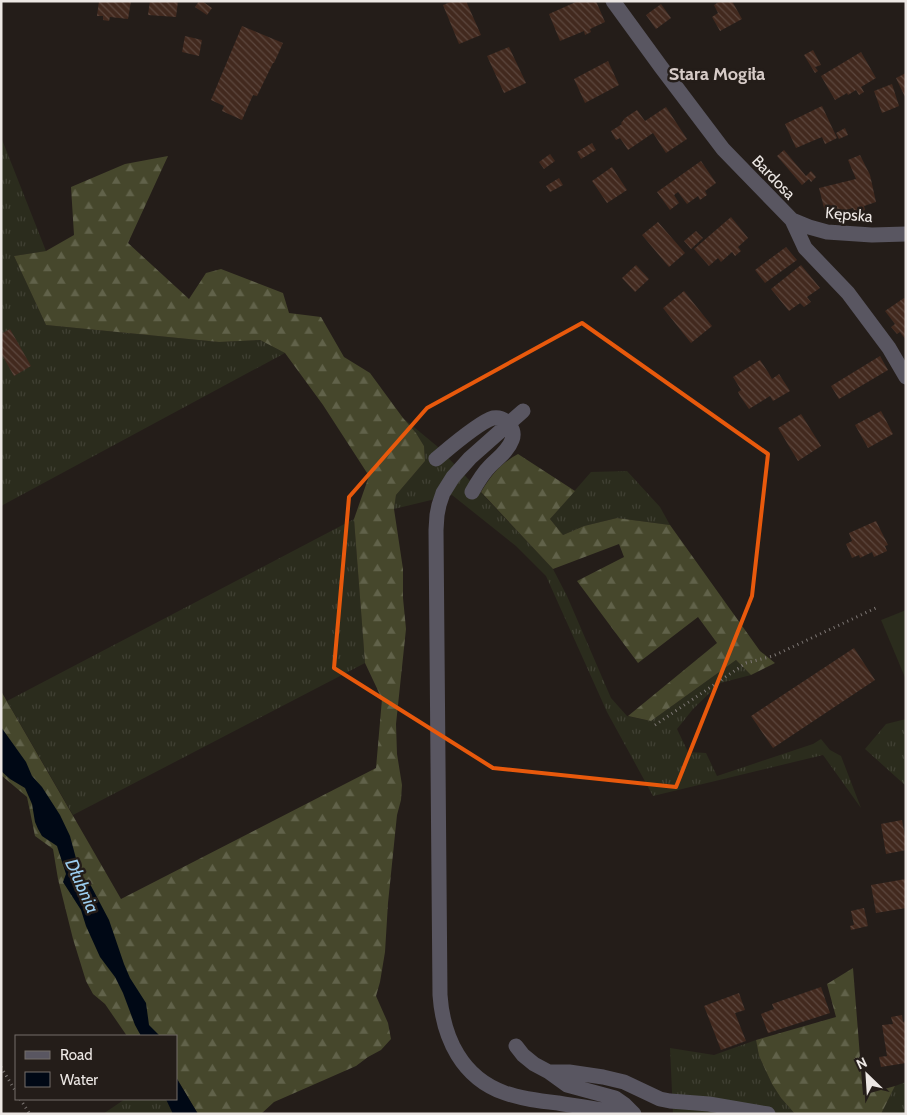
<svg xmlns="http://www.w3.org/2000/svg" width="907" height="1115" font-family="Cabin,sans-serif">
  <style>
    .grass { fill: url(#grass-tufts) }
    .forest { fill: url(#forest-firs) }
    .pitch { fill: #2b2c1d }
    .water { fill: #000815 }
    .building { fill: url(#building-back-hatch) }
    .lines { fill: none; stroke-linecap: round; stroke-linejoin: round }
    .path { stroke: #7e7875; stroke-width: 3; stroke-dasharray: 1 4; stroke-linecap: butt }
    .minor { stroke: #595661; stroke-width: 15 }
    .marked { fill: none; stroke: #e8590c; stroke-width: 4; stroke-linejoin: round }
    .labels { text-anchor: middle; stroke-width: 5; stroke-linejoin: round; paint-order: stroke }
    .street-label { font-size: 16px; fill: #ece7e4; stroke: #241d19 }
    .neighbourhood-label { font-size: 18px; font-weight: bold; fill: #d6cbc7; stroke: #241d19 }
    .water-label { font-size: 18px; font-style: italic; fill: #9ccef1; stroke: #241d19 }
  </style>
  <defs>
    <pattern id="grass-tufts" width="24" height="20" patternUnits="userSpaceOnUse" patternTransform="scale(1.25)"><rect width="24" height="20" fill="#2b2c1d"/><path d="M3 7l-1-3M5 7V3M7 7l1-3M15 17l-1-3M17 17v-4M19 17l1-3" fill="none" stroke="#404033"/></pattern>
    <pattern id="forest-firs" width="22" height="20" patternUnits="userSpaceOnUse" patternTransform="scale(1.25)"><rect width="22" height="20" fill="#46472c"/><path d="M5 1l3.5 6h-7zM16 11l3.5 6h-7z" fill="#61624a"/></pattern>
    <pattern id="building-back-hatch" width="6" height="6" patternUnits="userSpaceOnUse" patternTransform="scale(1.25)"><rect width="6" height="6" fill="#42291e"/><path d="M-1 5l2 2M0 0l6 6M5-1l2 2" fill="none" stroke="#5d483f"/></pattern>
  </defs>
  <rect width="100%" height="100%" fill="#241d19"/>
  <!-- grass -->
  <path class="grass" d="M1,137L46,251L14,256L46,325L219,342L260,340L285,353L1,506Z
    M403,418L438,447L553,569L567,596L611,698L627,716L651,721L736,660L751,675L720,683L693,709L677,729L688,752L706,753L717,776L813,744L821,739L830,750L841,756L861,808L823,755L653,796L607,712L546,576L516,546L452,495L394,509L396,495L425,461L424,446L416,433Z
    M627,471L660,507L670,525L617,518L584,526L563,535L550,519L591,472Z
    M354,519L365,663L73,815L7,701Z
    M906,719V786L865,749L886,724Z
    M756,1040L759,1056L772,1084L781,1098L795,1114H673L670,1048L714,1055Z
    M906,1082V1114H881L895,1086Z
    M125,1099H166L173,1114H103Z"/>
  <!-- forest -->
  <path class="forest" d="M168,156L128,243L189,299L206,273L221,269L283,293L289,313L321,317L344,357L370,373L403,418L416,433L424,446L425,461L396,495L394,509L403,569V598L406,629L396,724L397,754L402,785L401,800L397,815L388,903L385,952L380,982L376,996L388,1023L391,1039L381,1050L368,1057L356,1066L274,1102L261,1114H198L176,1077V1036H127L105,1004L93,994L86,981L73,939L58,879L53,849L35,836L27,797L1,775V691L121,899L376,768L382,699L365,663L354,519L369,476L323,405L285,353L260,340L219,342L46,325L14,256L46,251L74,235L71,187L125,164Z
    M518,454L575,491L550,519L563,535L584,526L617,518L670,525L760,651L775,663L751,675L736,660L651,721L628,716L717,643L698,617L638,663L577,581L624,557L619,544L553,569L481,492C491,475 500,464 518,454Z
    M853,968L863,1095L895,1086L881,1114H795L781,1098L772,1084L759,1056L756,1040L836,1017L827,984Z"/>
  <!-- pitch -->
  <path class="pitch" d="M906,610V680L881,620Z"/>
  <!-- water -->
  <path class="water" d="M1,727L26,762L32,776L42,787L60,815L70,836L78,866L84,880L90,884L109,920L124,964L130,978L146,1003L149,1025L160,1036H141L135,1025L123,993L115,977L100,957L86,926L81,910L63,882L66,874L57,846L42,836L38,829L35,822L32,804L25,788L10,779L1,771Z
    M176,1077L177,1079L198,1114H173L166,1099H176Z"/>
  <!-- building -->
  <path class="building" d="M99,1H131L128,19L110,17L109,21L103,20V16H97Z
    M150,1H178L176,17L148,15Z
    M199,1H202L212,8L207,15L195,7Z
    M453,1H466L481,35L459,44L443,5Z
    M578,1H596L605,22L590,29L591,32L585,35L584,31L560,41L549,14Z
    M720,1H732L742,19L720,31L712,17L718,13L714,5Z
    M661,4L671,18L656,29L646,15Z
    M242,26L283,43L274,63H273L257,96L253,95L242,120L222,111L224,106L211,100Z
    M185,36L202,40L199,56L182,52Z
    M509,47L526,83L504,93L487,56Z
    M813,50L821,65L815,67L818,71L815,73L804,55Z
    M861,52L876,78L861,87L864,92L859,95L856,90L848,95L847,93L835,100L821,76Z
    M608,61L619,85L585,103L574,79Z
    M906,73V99L896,78Z
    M892,84L899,106L882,113L874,91Z
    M822,106L837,138L825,144L822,137L796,148L785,124Z
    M666,107L687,139L666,153L653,133L628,150L620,138L616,140L611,131L622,124L621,123L625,118L637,110L645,121Z
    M845,128L848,135L839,139L836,133Z
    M592,143L596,150L581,159L577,152Z
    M784,150L806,176L811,171L816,177L811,182L809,179L802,185L777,156Z
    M550,154L555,161L544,169L539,162Z
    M860,155L870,175L876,202L864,206L865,210L855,213L853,208L826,216L819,188L856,179L848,160Z
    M701,161L716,183L705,191L707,195L700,200L698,196L687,204L678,192L674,195L679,203L670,210L657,192Z
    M612,167L627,190L607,203L592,181Z
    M559,178L563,185L550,192L546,186Z
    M731,217L748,238L738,247L741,251L735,256L732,252L721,262L718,258L709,266L694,249Z
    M658,222L685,253L669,267L642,235Z
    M696,231L703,238L691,249L684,241Z
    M786,247L797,260L765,283L755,270Z
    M636,265L649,279L635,292L622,278Z
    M801,265L820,288L807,297L811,302L804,307L800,303L789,311L771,289Z
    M684,291L712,326L691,343L663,308Z
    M904,298L906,300V340L900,332L897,334L891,327L895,324L885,311Z
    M10,329L31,366L14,376L1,353V334Z
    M880,356L888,370L839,399L831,386Z
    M760,360L768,372L772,379L779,374L790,391L773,401L770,396L749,409L740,396L738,392L741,390L733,377Z
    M881,411L893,434L868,448L855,425Z
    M801,414L821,446L798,461L778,428Z
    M876,521L888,545L885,546L887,551L874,557L872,552L860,558L859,555L852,558L846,544L852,541L849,533Z
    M854,648L875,680L773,748L751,716Z
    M902,820L906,841V850L886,854L881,824Z
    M906,879V908L876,913L871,885Z
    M864,908L868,926L851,930L850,926L854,925L851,911Z
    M821,987L830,1013L768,1033L761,1014L774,1009L772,1004Z
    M739,993L745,1010L735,1013L746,1041L721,1050L704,1006Z
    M902,1015L903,1022L906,1021V1063L881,1067L879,1057L887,1056L882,1025L893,1024L891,1017Z"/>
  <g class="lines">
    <!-- path -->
    <path class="path" d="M655,725L746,663L773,656L878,607
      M1,1067L16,1092
      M20,1099L30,1114"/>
    <!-- minor -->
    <path class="minor" d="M613,1L661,67L723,149L792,220L805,248L848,293L889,348L906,377
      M792,220L809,227L827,232L872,235L906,234
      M523,411L470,458L453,477L443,493L439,505L437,515L436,530L440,995C443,1038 462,1078 505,1093C522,1099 540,1101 558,1103C581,1107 605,1110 629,1114
      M436,459C448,449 479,422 493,418C500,417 506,420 510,426C513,430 514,435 512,440C508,451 498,458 490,466C482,474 477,483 472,492
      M516,1046L523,1055L534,1064L549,1072H569L603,1077L624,1082L660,1099L670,1101L709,1104L768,1114
      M549,1072L567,1085L615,1098L625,1105L634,1114"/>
  </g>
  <!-- marked area -->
  <path class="marked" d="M582,323L768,454L752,596L676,787L493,768L334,668L349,497L427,408Z"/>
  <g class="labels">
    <!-- street labels -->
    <g class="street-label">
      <text transform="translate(774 177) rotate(46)" y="6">Bardosa</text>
      <text transform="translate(849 214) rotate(5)" y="6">Kępska</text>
    </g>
    <!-- neighbourhood labels -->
    <g class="neighbourhood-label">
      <text x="717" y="80">Stara Mogiła</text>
    </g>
    <!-- water labels -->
    <g class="water-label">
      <text transform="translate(82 886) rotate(66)" y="6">Dłubnia</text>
    </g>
  </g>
  <!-- border -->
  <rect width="907" height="1115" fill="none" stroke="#ece7e4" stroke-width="5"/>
  <!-- legend -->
  <rect x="15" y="1035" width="162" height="65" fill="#241d19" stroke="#746e6a"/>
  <rect x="25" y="1051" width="25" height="8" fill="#595661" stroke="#746e6a"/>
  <text x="60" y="1060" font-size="15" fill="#ece7e4">Road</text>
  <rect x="25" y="1072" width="25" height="15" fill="#000815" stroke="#746e6a"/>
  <text x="60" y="1085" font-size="15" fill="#ece7e4">Water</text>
  <!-- north arrow -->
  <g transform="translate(867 1075) rotate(335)" stroke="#241d19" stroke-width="4" paint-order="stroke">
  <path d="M0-4L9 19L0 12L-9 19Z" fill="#ece7e4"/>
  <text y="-8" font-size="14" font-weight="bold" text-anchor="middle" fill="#ece7e4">N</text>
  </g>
</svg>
